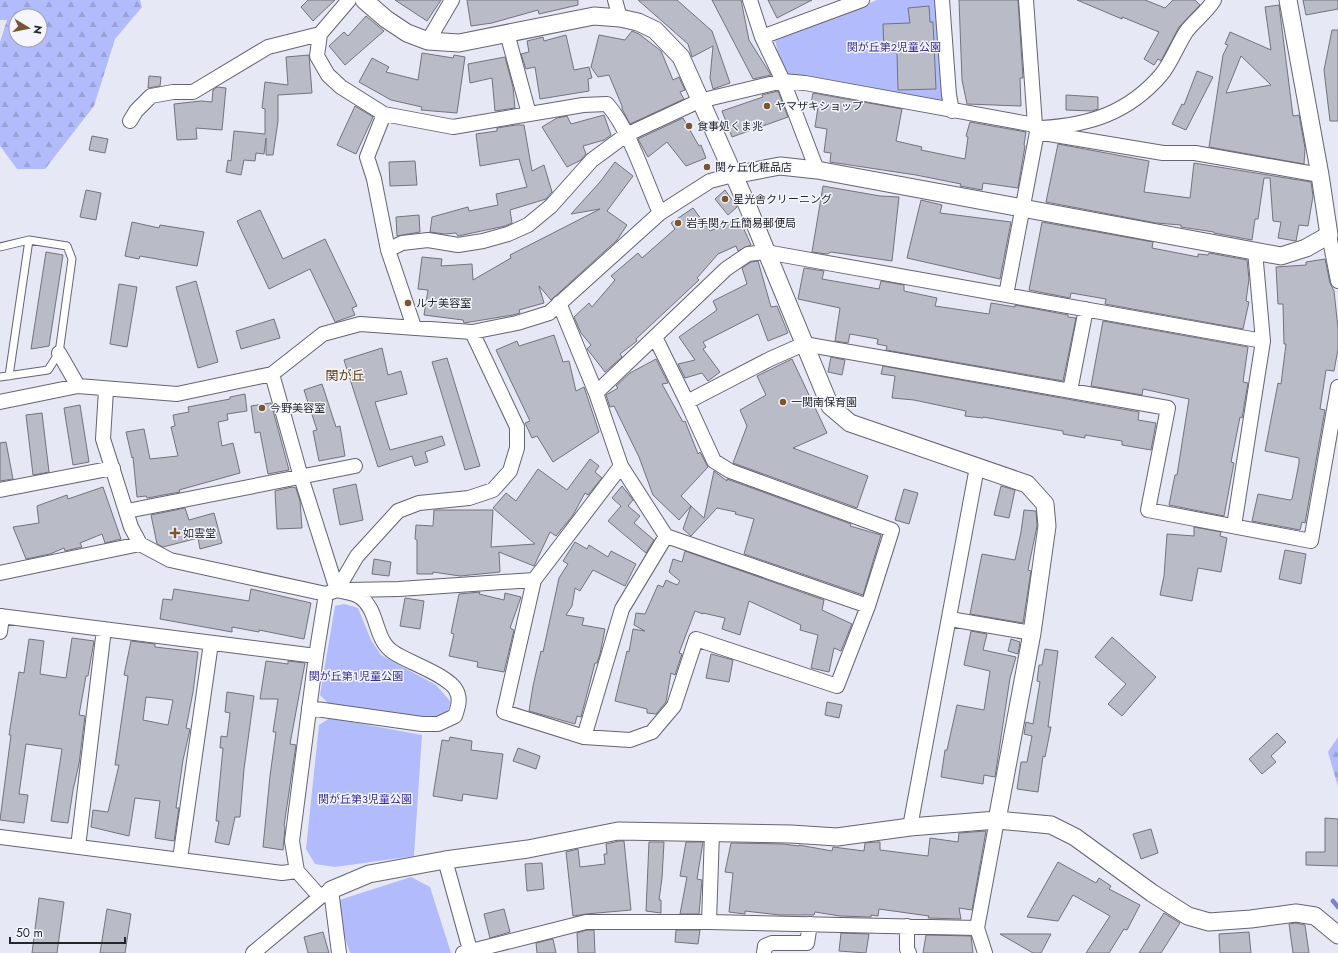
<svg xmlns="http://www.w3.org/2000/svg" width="1338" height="953" font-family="Jost,'Noto Sans JP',sans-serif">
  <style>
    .green { fill: #b2bbfb }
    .forest { fill: url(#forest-firs); fill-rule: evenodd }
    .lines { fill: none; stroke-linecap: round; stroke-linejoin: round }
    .stream { stroke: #7981d5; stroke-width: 4.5 }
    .building { fill: #b9bbc7; stroke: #71737e; fill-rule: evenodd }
    .service-casing { stroke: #636570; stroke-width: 9 }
    .minor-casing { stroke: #636570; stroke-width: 16 }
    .tertiary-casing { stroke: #636570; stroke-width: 19 }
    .service { stroke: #fff; stroke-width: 7 }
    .minor { stroke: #fff; stroke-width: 14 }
    .tertiary { stroke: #fff; stroke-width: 17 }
    .poi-dot { fill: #79562e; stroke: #f4f5fd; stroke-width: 1.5 }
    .labels { text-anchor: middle; stroke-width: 3; stroke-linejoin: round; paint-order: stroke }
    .park-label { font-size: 11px; fill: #332e90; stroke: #f4f5fd }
    .poi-label { font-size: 11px; fill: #25262b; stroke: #f4f5fd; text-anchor: start }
    .quarter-label { font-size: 13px; fill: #5d3904; stroke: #f4f5fd }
  </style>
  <defs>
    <pattern id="forest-firs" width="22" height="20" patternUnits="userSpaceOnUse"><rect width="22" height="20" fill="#b2bbfb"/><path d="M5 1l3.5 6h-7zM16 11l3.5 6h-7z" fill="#99a1d7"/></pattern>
  </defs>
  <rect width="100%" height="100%" fill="#e6e8f5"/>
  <!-- green -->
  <path class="green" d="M877,0H939L946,95L938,103L784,73L775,41Z
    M344,604L358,608L371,640L381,655L436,685L450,701C449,707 448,713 442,716C419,727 354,708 328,703L320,695L335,606Z
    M330,718L422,735L414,856L335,867L315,864L306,849L319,725Z
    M411,877L430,887L451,953H350L333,902Z"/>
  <!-- forest -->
  <path class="forest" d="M0,0H140L142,7L115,39L94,106L45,169H17L0,146V42L7,20H0ZM16,16H40V40H16Z
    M1338,737V787L1328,752Z"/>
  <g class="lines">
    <!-- stream -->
    <path class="stream" d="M1333,901L1338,907"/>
  </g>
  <!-- building -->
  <path class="building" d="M308,0H335L313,21L301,7Z
    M395,0H441L427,21Z
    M467,0H578V5L539,14L538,10L492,23L471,26Z
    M638,0H677L712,31L730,83L713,89L710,78L713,46L692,57L688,44Z
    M712,0H741L749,40L771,75L753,79Z
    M768,0H812L777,18Z
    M959,0H1018L1023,78H1020L1021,106L967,104L962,80Z
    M1077,0H1145L1165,8L1173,0H1195L1200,5L1179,27L1161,61L1158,59L1154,65L1144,59L1159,32L1122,17V19Z
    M1303,0H1338V9L1306,15Z
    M1279,5L1293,116L1299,115L1305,148L1304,164L1209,147L1223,55L1228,45L1225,44L1230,32L1271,50L1265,7ZM1241,56L1271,85L1226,93Z
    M929,6L930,22H933L936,89L898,90L897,52H884L883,24L910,23L908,8Z
    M366,16L384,31L345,65L329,46L344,32L348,36Z
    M1332,30H1338V121H1330L1324,70Z
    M632,31L639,34L661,51L673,80L679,77L685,90L680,92L684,99L630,124L622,109V106L609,75L598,77L591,67L599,35L625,40Z
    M566,35L574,70L589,67L592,78L588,79L589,91L540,99L535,67L526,69L521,54L529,52L527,41L543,37L544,41Z
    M422,53L453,58L454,55L465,57L457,113L421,110L422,107L391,100L359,82L372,58L389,67L386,72L418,80Z
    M309,55L312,93L278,95V121L273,155H266V138L264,154L256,153L255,161L244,160L241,175L226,172L228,160L231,161L234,131L265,134V109L262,108L265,82L288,85L286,57Z
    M505,57L513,87L515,108L495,111L492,78L470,83L468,64Z
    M1197,71L1213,77L1186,130L1172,124L1182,104L1184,105Z
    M149,76L161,77L160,86L148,88Z
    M217,87L226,88L222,130L196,128L197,139L177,140L174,104L201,101L212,102L213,90Z
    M778,91L788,117L732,137L722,111L763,97L762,95Z
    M813,93L902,109L896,141L922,147L921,150L965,159L968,137L966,136L970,122L1026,132L1024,145L1025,146L1018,188L983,183L982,190L960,186L961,184L916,175L830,162L831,153L824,152L827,129L815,127L818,107L810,109Z
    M1066,95L1098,97V109L1092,111L1066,110Z
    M355,106L373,117L356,154L337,145Z
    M604,115L611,135L604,140L583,146L586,154L581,160L567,167L542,127L557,118L567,116L571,124Z
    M683,118L699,146L701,145L706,158L686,166L667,142L648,157L638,139Z
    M516,125H524L532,171L544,165L552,192L546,199L510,210L512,223L505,226L458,236L456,233L445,234L430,232L432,217L468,207L469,211L498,205L496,194L527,187L519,159L480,166L476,134L497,131V128Z
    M92,136L108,139L105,153L89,150Z
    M1058,144L1149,161L1144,192L1190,198L1194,163L1311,182L1313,196L1308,226L1299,225L1296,241L1278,238L1281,222L1273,221L1270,178H1264L1258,219H1255L1252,240L1214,233V232L1181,227V225L1156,223L1046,202Z
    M415,161L417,185L390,186L389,162Z
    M615,162L633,176L607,211L627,225L617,240L551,300L539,286L544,303L519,310L520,313L513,315L464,323L463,320L424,315L428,290L418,289L422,257L442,259L441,266L472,264L473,280L511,258L510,255L600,209L571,214L600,182Z
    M823,186L880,196L899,197L892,261L831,252L827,254L812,252Z
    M86,190L101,193L96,220L80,217Z
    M725,190L737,207L728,215L715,199Z
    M921,200L942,205L940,213L1011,222L1000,279L907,258Z
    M693,208L710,231L739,218L751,245L738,251L736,246L718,254L697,278L699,280L636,339L637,341L620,354L622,357L605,372L588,350L587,349L591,345L581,333L574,317L589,303L592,307L615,280L611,276L638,253L642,258L675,229L671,223Z
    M260,210L283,259L325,239L357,306L352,308L355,315L335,322L310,269L269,289L237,221Z
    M419,215L420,232L397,236L396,217Z
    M132,222L159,228L160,225L204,232L197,266L140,256L139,259L125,256Z
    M1042,222L1153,242L1152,248L1198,257V254L1208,255L1209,253L1247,260L1249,279L1246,301L1249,302L1243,329L1105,304L1106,299L1071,293L1070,298L1029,290Z
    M46,252L63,255L49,346L31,349Z
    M1325,259L1330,283L1334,291L1338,328V349L1334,371L1326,370L1320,409L1325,410L1305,523L1302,522L1300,530L1252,521L1258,494L1290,500L1292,499L1299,463V458L1265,451L1278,383L1281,384L1286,344H1284L1283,304H1278L1276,267L1306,265V262Z
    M758,261L771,307L777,306L788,333L768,341L758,314L703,342L706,347L703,349L720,372L708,381L702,373L685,378L678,364L695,360L679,337L717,310L713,301L747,284L742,268L751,262Z
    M804,268L824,271L822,279L879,289L881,281L904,285V291L937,298L935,306L989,314L991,303L1015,307V305L1068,315V317L1076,318L1063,381L886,350L887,346L877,344L878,339L850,334L848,343L835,341L840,308L798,299Z
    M196,281L218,362L198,368L176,287Z
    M119,284L137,287L127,347L110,344Z
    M274,319L280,338L241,349L236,331Z
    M1103,321L1248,347L1243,382L1248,383L1242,418L1240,417L1231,462L1234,463L1224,516L1169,505L1175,475H1177L1189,399L1143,389L1142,395L1091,386Z
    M554,335L563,362L569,361L576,391L584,387L599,432L553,462L537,436L532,438L525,423L530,421L496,350L517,341L519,346Z
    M382,348L388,375L401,371L407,394L375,402L390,450L442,436L445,445L425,452L428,462L415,466L412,456L378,467L344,360Z
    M831,357L845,360L842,375L828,372Z
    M447,358L480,466L465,470L432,362Z
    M656,359L668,383L662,384L683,422L685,421L698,454L700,452L708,467L681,496L691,506L679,520L653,495L639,457L614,406L610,407L606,395L618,388L616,386L630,373Z
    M792,359L827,433L793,448L868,476L857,508L733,463L747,426L740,410L766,395L757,376Z
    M883,366L1139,412L1138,420L1156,423L1151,450L1122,445V441L1085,435V438L1063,434V431L983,417V418L965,416L966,411L914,400L892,398L895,376L881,374Z
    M322,384L336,427L340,426L345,456L319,461L313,431L317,430L304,390Z
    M245,394L247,411L227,414L228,420L218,422L222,446L233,443L240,473L179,490L180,492L147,498L146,496L137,497L133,457L132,458L126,432L144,429L150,459L178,456L171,427L175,426L173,415L189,412L188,407L230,399V397Z
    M271,403L289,470L268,474L260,432L255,433L251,406Z
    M80,405L89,462L73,465L64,408Z
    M42,413L49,472L33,475L26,415Z
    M6,442L13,479L0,481V443Z
    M590,459L599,466L595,472L602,478L588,495L585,493L573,515L556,536L550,532L534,566L499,552L500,572L460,576L433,572V574H417V540L415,539L416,525L433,526L434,510H493L491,547L535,544L493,508L506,493L516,501L538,469L567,490Z
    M714,471L727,481V479L851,524L850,526L881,535L863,595L744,554L754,519L735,514L736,512L717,508L691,536L683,529L691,506L704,518Z
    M356,484L363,520L340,525L333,489Z
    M622,486L633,500L628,506L640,516L634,523L654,540L646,553L608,521L621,506L612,498Z
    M1001,486L1015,490L1009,518L994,515Z
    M103,487L121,539L105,543L102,534L80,543L82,547L65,551L64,548L50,554L26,559L13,527L39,523L37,506L67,495L68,499Z
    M292,487L296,488L300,501L302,528L277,529L275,491Z
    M904,489L918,493L909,524L895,520Z
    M185,508L189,520L214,513L222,543L200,549L198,538L163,547L157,544L151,515Z
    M1024,510L1036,511L1037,526L1028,570L1031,571L1023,623L970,614L982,554L1015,560L1021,532Z
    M1194,527L1221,532L1220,536L1227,538L1221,572L1198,568L1192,601L1160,595L1164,576L1167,534L1194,536Z
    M575,542L587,549L589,545L608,557L611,551L636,564L625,586L593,570L580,591L575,588L572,606L566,615L584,618L582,625L605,629L600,654L597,663H595L581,717L577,716L575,724L529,711L533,686L541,651L543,652L559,578L568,564L563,561Z
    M1285,550L1306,554L1301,584L1279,579Z
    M685,551L824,600L822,610L852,624L841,651L834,648L829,672L811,668L818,635L800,630L801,625L749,601L740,635L722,629L725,618L703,613V614L695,611L679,653L682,654L675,675L671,673L666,702L656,714L647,713V709L615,701L627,651L629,652L633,629L645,631L634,625L636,613L645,614L658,585L663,587L666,580L677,585L680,581L669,572L673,559L682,562Z
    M374,559L391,562L389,576L372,574Z
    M174,589L249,601L251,589L311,603L304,639L259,630V632L232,627V632L160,619L163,599L172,600Z
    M480,592L479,594L504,600L505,593L521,597L510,628L514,630L504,672L477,667L478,662L449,656L454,634L451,633L459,594Z
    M405,598L424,601L420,629L400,626Z
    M971,631L987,634L983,650L1016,657L1010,678L995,777L984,775L983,784L941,777L945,750H947L957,705L984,710L990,671L964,665Z
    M1112,637L1156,677L1122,716L1108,704L1126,684L1095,657Z
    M72,638L94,641L88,676H86L79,715L85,716L79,764L73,790L68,823L51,821L62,749L26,744L19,794L28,795L24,823L0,820L11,735H9L19,672L24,673L29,639L44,641L40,674L66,678Z
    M1011,639L1020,642L1018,654L1008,651Z
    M131,641L155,644V647L198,652L193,692L186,728L190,729L183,760L176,808H179L174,841L155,838L160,801L135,798L129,836L91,827L93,810L108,812L119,765H115L128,676L124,675ZM146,697L173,700L168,725L143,720Z
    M1045,649L1058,651L1048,727H1051L1045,757L1043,756L1038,792L1017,789L1021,762H1027L1032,736L1024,734L1026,722L1033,724L1040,682L1037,681L1039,665H1042Z
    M711,654L733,660L729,682L706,678Z
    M266,661L288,664V661L305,663L290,744L296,745L284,826L285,827L283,850L263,847L270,776L276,732H273L278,699H260Z
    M227,692L254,696L244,769L240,817H235L229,845L215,842L219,821H216L223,748H220L221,736L227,737L230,713L225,712Z
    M827,702L842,705L839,718L825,715Z
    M1277,733L1286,742L1271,756L1276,762L1262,774L1249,759Z
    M450,737L472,741L471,750L503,754L497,799L463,794L462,801L433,796L442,740L449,741Z
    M518,748L540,756L536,769L513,761Z
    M1325,818L1338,819V866L1306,865V852H1325Z
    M1151,829L1158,853L1141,859L1133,834Z
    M986,831L972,910L959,908L961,919L928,918L929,916L879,909L878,916L871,915V917L840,916L815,912L814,915H780L745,911V914L729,912L733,873L725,872L731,843L783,844L799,846V845L832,851L833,847L864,851L865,843L876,842H880V850L928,856L930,838L958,842L959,833Z
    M619,841H624L631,910L586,914L573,916L566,852L578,849L580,867L605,864L604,854H607L606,844Z
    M649,842H664L662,878L659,900H661V913L646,911Z
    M686,842H703L697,879L702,880L699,914H680L687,877L680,876Z
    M1058,862L1096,883L1099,878L1111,886L1109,889L1140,905L1127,930L1124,929L1109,953H1086L1110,916L1073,895L1058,921L1027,917Z
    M542,863L544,889L527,891L525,864Z
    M39,898L64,902L57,953H32Z
    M107,909L131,914L125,953H100Z
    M504,909L510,932L490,938L484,914Z
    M1164,913L1180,923L1161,953H1139Z
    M1296,923L1305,925L1309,953H1293L1289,924Z
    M587,930H594L595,953H578L577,933Z
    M676,930H700L698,944L675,942Z
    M323,932L329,953H308L304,937Z
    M1249,932L1251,953H1220L1219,934Z
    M841,933L869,934L866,953L839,951Z
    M1000,934H1051L1041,953H1033Z
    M926,935L971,936L973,953H923Z
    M552,939H553L556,953H537L536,943Z"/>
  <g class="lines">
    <!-- service casing -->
    <g class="service-casing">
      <path id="service" d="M0,247L29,240L67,246L72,259L59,353L48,370L0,377
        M9,376L29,240"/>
    </g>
    <!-- minor casing -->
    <g class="minor-casing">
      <path id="minor" d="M349,0L320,34L317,56L328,75L341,87L384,114L453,127L583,105L607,104C630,130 645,180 660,213
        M615,0L620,18
        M750,0L762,37L783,81L817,170
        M942,0L949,95L952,111
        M1026,0L1035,125
        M507,33L529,114
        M762,37L862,0
        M428,41L452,0
        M384,114L367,157L374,179L388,250L414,327
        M130,121L136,111L151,96L173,92H193L268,47L320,34
        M1041,128C1090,125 1128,113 1161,75C1171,63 1177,46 1186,32C1194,21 1207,12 1214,0
        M1329,235L1338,281
        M388,250L402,243L428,240L458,245L483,241L508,234L528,225L551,206L592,160L626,135L699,101L783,81L805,83L1035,125L1037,132L1163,153H1195L1320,175
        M1006,295L1037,132
        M559,303L596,393L621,466L666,536L868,606
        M655,337L687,402
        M59,353L78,386
        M272,374L301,477L337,590C344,592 355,593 360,597C379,610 374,640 393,652C407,662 448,675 456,690C461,699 458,707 455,716L438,724H422L309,708
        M106,390L103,439L131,527L140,544L170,560L326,594
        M1070,391L1086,309
        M596,393L726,269L748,254L766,252L1263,341
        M0,402L78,386L177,394L272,374L323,334L360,324L472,332L517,323L549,313L660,213L710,181L733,175
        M621,466L534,580L504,712L584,737L630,740L652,732L674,706L696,639L837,686L868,606L892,530L730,471L714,461L687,402L770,359L804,344L1168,408L1148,510L1311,541L1338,387
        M0,490L113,468
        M127,511L355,466
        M1234,526L1263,341L1255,251
        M0,573L140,544
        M349,590L399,589L534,580
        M0,616L316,656
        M950,619L1032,633
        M0,632L2,616
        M584,737L622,609L666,536
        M910,827L977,467
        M0,837L282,873L297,871
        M78,847L104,629
        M180,859L211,643
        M445,860L470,950
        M320,897L297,871L292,841L316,656L326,594L337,590L357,556L398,511L419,503L469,498L493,490L510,471L517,448V427L472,332
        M709,922L712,832
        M907,926V949L909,953
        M977,928L985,953
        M253,953L320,897L331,890L339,953
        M463,953L586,922H709L977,928L997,820
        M764,953L765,946L772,943H807L810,924"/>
    </g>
    <!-- tertiary casing -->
    <g class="tertiary-casing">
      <path id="tertiary" d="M364,0L386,19L407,33L428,41L459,43L594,16L620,18L638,22L655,30L681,57L748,207L830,406L850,423L1027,484L1045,504L1047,526L1032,633L997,820
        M733,175L780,166L817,170L1281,256L1306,248L1329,235L1320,175L1288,0
        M331,890L369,874L445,860L528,849L618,831L791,834L837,837L910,827L997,820L1051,825L1075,837L1152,893L1188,916L1209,922L1251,919L1296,913L1315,916L1338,935"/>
    </g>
    <!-- service -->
    <use href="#service" class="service"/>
    <!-- minor -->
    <use href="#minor" class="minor"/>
    <!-- tertiary -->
    <use href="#tertiary" class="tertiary"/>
  </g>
  <!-- markers -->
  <g class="poi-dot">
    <circle cx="767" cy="106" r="4"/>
    <circle cx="689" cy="126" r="4"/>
    <circle cx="707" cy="167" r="4"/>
    <circle cx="725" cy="199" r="4"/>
    <circle cx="678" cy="223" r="4"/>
    <circle cx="408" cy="303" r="4"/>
    <circle cx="783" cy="402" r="4"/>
    <circle cx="262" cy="408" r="4"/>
    <path d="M173 527h4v4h4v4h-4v4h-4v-4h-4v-4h4z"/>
  </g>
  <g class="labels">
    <!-- park labels -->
    <g class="park-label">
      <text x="894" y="51">関が丘第2児童公園</text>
      <text x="356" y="680">関が丘第１児童公園</text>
      <text x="365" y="803">関が丘第3児童公園</text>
    </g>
    <!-- poi labels -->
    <g class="poi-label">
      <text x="775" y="110">ヤマザキショップ</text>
      <text x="697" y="130">食事処くま兆</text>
      <text x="715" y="171">関ヶ丘化粧品店</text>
      <text x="733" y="203">星光舎クリーニング</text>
      <text x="686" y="227">岩手関ヶ丘簡易郵便局</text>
      <text x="416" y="307">ルナ美容室</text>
      <text x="791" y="406">一関南保育園</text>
      <text x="270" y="412">今野美容室</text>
      <text x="183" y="537">如雲堂</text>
    </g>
    <!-- quarter labels -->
    <g class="quarter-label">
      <text x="345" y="380">関が丘</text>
    </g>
  </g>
  <!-- north arrow -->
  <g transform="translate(28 28) rotate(100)"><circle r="19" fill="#f4f5fd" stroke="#a1a2a9"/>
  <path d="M0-3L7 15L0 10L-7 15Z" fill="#79562e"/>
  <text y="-6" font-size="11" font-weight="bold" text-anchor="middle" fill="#25262b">N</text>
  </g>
  <!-- scale -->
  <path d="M10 937v6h115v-6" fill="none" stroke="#25262b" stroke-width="2"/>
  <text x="16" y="937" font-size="12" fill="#25262b" stroke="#f4f5fd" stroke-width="3" paint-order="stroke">50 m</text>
</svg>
